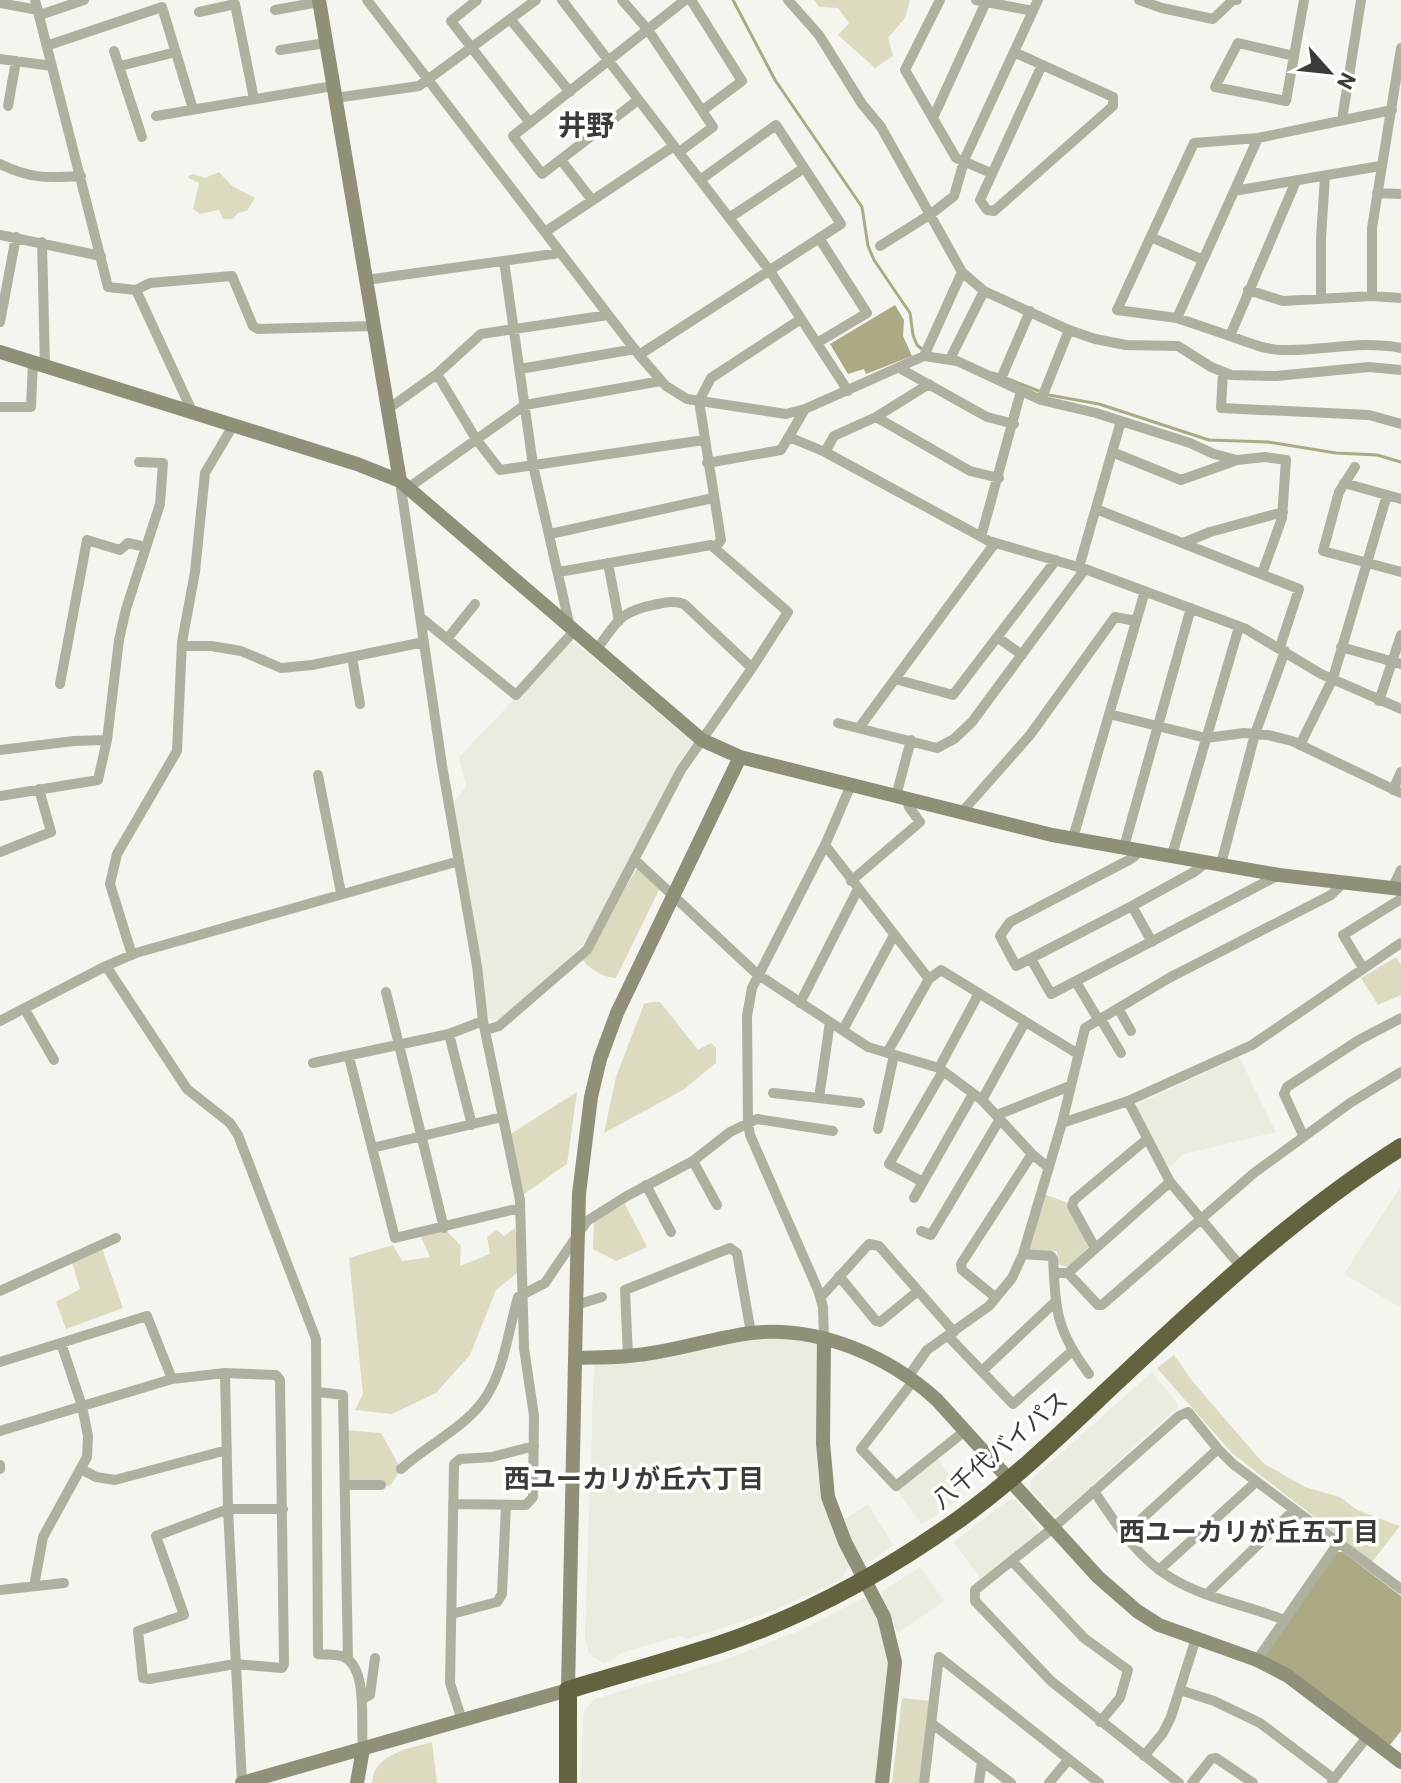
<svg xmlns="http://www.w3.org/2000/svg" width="1401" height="1783" font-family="Barlow,'Noto Sans JP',sans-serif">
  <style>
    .built { fill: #ebebdf }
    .green { fill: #dcdbbf }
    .water { fill: #abaa85 }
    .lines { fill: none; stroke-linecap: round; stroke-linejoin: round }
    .stream { stroke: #abaa85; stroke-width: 3 }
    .street { stroke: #b0b0a0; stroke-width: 10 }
    .secondary { stroke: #908f77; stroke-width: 14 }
    .highway { stroke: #646340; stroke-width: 18 }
    .secondary-bridge { stroke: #908f77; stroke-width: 14 }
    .labels { text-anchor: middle; stroke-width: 7; stroke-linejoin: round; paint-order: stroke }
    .street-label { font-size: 24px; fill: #3b3b39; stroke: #fffffe }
    .neighbourhood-label { font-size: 26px; font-weight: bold; fill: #3b3b39; stroke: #fffffe }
    .quarter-label { font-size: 28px; font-weight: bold; fill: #3b3b39; stroke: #fffffe }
  </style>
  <rect width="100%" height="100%" fill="#f5f5f0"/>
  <!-- built -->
  <path class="built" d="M571,640L694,742L679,762L592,932L573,956L499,1021L487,1018L454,802L466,786L459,757Z
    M1239,1057L1276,1132L1184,1154L1171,1166L1167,1165L1137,1108L1138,1104Z
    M1401,1186V1308L1344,1274Z
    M781,1338L817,1343L818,1468L822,1500L850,1563L842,1579L782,1607L741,1622L687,1639L679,1636L621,1653L612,1661L603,1663L589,1654L585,1636L594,1365L635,1360L750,1339Z
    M1152,1372L1178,1404V1407L1059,1515H1054L1030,1489L1031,1480Z
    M938,1459L965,1495L922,1525L897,1490Z
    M1008,1500H1016L1039,1529V1532L980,1579L954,1542Z
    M868,1504L893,1545L866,1564L861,1560L842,1521Z
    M920,1567L944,1601L898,1633L881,1595L883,1591Z
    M863,1598L870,1599L880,1619L888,1662L876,1783H581L583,1716L585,1709L595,1699L725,1660L794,1633Z"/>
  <!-- green -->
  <path class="green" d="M814,0H910L905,18L888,38L893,56L875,68L838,35L849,23L838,8L819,7Z
    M219,172L232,186L255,198L247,211L238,213L233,219H223L219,210L200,214L193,209L199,183L187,177L193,174L205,178Z
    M637,868L659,886V890L616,978C602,977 592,971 583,960Z
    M1396,957L1401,965V995L1378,1005L1361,978Z
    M651,1002H660L698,1050L711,1043L716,1048V1063L683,1090L604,1133L616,1077L644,1004Z
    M577,1092L567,1164L524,1194L509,1135Z
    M1044,1194L1068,1203L1089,1247L1067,1267L1058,1264L1057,1251H1031L1028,1249Z
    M625,1204L647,1247L616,1261L593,1249L594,1221Z
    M444,1228L461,1246L460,1266L490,1254L487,1237L497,1230L504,1236L515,1228L521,1270L496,1290L470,1355L436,1393L392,1414L355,1410L363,1394L349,1258L393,1245L402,1261L430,1257L419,1233Z
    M101,1245L123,1308L66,1329L56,1302L80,1289L71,1259Z
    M1174,1355L1193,1382L1263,1463L1305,1487L1340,1497L1357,1510L1400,1526L1372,1562L1232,1453L1157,1368Z
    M344,1430L381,1433L401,1469L390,1486L346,1485Z
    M902,1698L931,1701L921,1783H892Z
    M432,1742L437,1783H372C374,1753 409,1749 432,1742Z"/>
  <!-- water -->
  <path class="water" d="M895,305L904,320L903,336L912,356L866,374L864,369L848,374L830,344Z
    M1335,1552H1343L1401,1596V1731L1390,1745L1263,1659Z"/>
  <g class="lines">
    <!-- stream -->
    <path class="stream" d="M733,0L775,80L862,207L868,246L874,260L910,313L913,335L917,345L923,350
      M993,373L1049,395L1099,404L1209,440L1268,442L1336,453L1377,455L1401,462"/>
    <!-- street -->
    <path class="street" d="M35,0L108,287L136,290L192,411
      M367,0L639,355L666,386L687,399L786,414L805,409L924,356L957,361L1041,400L1096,413L1190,443L1214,454L1237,460L1265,457L1286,460L1282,518L1262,574
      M477,0L451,21L530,123
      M562,0L770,271L848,391
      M622,0L648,30L713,127L679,152
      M691,0L742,81L703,110
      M788,0L819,35L862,104L881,127L962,272L984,291L1069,330L1095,339L1126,345L1178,346L1211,367L1231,375L1276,376L1369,367L1401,370
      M940,0L905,70L956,158L991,173
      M976,0L1033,11
      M1139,0L1162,8L1213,19L1233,0H1237
      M0,3L38,10
      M275,10L319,2
      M199,12L235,4L254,99
      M40,15L84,0
      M510,19L570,92
      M49,45L162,7L193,109
      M280,50L326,43
      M114,51L142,137
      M1014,52L1113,97V106L994,211L987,210L980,200L1042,65
      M1294,56L1238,43L1215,87L1286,101L1304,0
      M0,59L52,66
      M120,66L176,52
      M335,98L419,86L536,0
      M638,100L542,174L513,136L685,0
      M8,106L16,61
      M156,116L333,86
      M933,118L986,2
      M1342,120L1361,0
      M561,160L592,200
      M0,164C30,179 48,178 81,176
      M1296,181L1230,336L1177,318L1117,310L1194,143L1258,138L1392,110
      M1234,191L1380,166
      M1377,193L1401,194
      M729,218L804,168
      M545,232L674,146
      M0,235L101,256
      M1151,237L1203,260
      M42,242L45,366
      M880,246L931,214L954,196L965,158L1038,0
      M504,261L533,465L570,627
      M366,280L560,253
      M136,290L150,283L232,276L253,326L258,329L374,326
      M1248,290L1283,301L1372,296V228L1401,48
      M1372,296L1401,298
      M1321,299V238L1325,176
      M1177,318L1258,138
      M0,322L16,237
      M1230,336C1247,342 1265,350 1283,350C1325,351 1359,340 1401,348
      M817,343L867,313L819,238
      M639,355L841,224L776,125L700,180
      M924,356L962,272
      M950,359L984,291
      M520,369L635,349
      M901,369L987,417L1014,424
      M1223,372L1221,408L1369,415L1401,424
      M437,374L476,439L500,470L704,440
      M1000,381L1030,311
      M1041,400L1069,330
      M0,407H31L33,362
      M388,409L437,374L481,334L608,315
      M876,417L970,471L999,478
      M789,437L825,452L989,541L1085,569L1246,629L1321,674L1401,709
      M825,452L834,436L876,417L929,384
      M1112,452L1181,480L1237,460
      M707,463L781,450L805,409
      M1355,467L1339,492L1323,551L1401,572
      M400,481L442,765L477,966L483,1021L520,1200L524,1348L534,1416L533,1497L526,1505L453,1504
      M1344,483L1401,499
      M408,488L525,405L661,381
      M1096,509L1299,589L1280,647
      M550,534L713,498
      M981,537L1021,391
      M1183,543L1210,532L1283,512
      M715,548L721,540L699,401L711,378L801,319
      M608,563L619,621
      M1079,567L1121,421
      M559,572L711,545L788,612L752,668L684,604C673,600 664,603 653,605C618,612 617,623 596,650
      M420,617L516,695L574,631
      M997,637L1022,655
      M447,639L475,604
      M182,646H211L241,651L281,668L312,665L424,642
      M1341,647L1401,664
      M352,657L360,704
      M895,679L953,695L1056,560
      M60,684L87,540L120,550L128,543L146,547
      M1379,701L1401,635
      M1109,714L1206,738L1244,733L1268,735L1292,741L1401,793
      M838,723L937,748L954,739L972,722L1085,569
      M859,728L995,543
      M1300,745L1333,678L1387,495
      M0,750L74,741L107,740
      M318,775L341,893
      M1393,790L1401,772
      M0,796L98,780L107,740L119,640L126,609L160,504L163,463L139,462
      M896,796L911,740
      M962,812L1030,735L1115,617L1136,621
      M1073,838L1145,591
      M825,845L929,979
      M1124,847L1191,608
      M1138,849L1135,856L1129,860L1010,922L1000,936L1016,966L1132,906L1194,872L1207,862
      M0,852L51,832L39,789
      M1172,855L1239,627
      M636,861L757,974L868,1047L939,1068L982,1100L1032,1154L1049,1168
      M1221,864L1255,734L1285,651
      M851,881L920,822L909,807L906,798
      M1392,889L1401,870
      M1132,906L1152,942
      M132,955L110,884L117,854L177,751L182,642L195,572L205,473L234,424
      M1031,959L1051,994L1279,875
      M106,966L187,1089L230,1123L238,1135L316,1339L318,1654C326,1655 338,1654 344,1657C369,1669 360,1725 363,1749
      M1363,968L1343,935L1401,899
      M1076,982L1098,1019
      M386,992L444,1228
      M800,1003L858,889
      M24,1008L54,1060
      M1118,1008L1131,1031
      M1100,1018L1121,1053
      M0,1021L106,966L136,953L459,861
      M830,1022L819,1098L860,1103
      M486,1030L499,1026L587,950L681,770L752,668
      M843,1030L894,935
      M449,1034L472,1125
      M887,1053L929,979L941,970L1078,1054
      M349,1057L395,1238L520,1208
      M313,1063L449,1034L483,1021
      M939,1068L979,993
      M943,1071L889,1164L923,1182L973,1094
      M773,1093L819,1098
      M982,1100L1025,1022
      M1128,1101L1170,1182L1242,1268
      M997,1115L1070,1086
      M1062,1123L1128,1101L1252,1045L1401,943
      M878,1129L894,1055
      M1303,1135L1284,1094L1287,1087L1359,1040L1401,1018
      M372,1148L502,1117
      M693,1161L717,1205
      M646,1185L671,1232
      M914,1198L923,1182
      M921,1231L931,1235L1000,1119
      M1095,1248L1072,1206L1074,1200L1147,1139
      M1023,1254L1051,1256L1053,1259C1056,1312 1056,1330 1089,1374
      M1054,1273H1068L1098,1305H1102L1254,1173L1350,1103L1401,1072
      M1068,1273L1170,1182
      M839,1276L876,1321L880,1322L918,1291
      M0,1291L116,1238
      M821,1297L869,1244L879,1246L954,1332
      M995,1297L962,1270L961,1264L1032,1154
      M576,1305L602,1297
      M948,1336L1013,1404L1072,1351
      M824,1339L823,1307L818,1290L750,1135L748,1123L747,1016L752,988L825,845L851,785
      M628,1356L625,1290L730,1248L737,1253L751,1333
      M0,1362L147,1316L172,1379
      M982,1371L1054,1303
      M225,1373L228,1509L242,1783
      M908,1377L927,1350L989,1306L1012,1278L1023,1254L1062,1123L1085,1028L1169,978L1331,895L1344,882
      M914,1380L861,1449L896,1486L966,1430
      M318,1392L343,1395L348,1660
      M0,1431L172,1379L225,1373L276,1375L280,1380L284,1664L282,1668L235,1664L149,1679L143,1678L138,1631L184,1615L156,1536L228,1509H283
      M0,1465V1469
      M81,1469L96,1477L115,1480L227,1450
      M401,1469C429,1443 470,1426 489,1392C505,1364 509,1328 518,1297L545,1283L587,1221L627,1196L693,1161L730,1132L757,1119L833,1131
      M346,1485H381
      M1094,1491C1116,1524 1138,1559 1173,1579C1206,1599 1248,1605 1284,1620
      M1124,1535L1218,1449
      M1013,1562L1084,1638L1128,1670L1120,1698L1100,1722
      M1159,1570L1256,1482
      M34,1586L43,1537L87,1457L88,1436L82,1406L61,1343
      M0,1590L64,1583
      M1207,1594L1294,1510
      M452,1614L497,1602L502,1594L506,1505
      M1257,1660L1338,1543
      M1180,1690L1214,1701L1260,1723L1334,1779
      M362,1699L370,1695L375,1658
      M462,1720L450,1683L454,1464L460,1459L492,1457L534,1446
      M931,1723L1011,1783
      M1144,1756L1163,1733L1171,1717L1196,1638
      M1332,1781L1368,1736
      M924,1783L939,1657L1099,1783
      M979,1783L982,1761
      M1049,1783L1069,1759
      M1179,1783L1051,1681L975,1601V1590L1054,1527L1179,1416L1188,1412L1218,1449L1233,1464L1401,1589
      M1192,1783L1211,1759L1216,1758L1253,1783"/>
    <!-- secondary -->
    <path class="secondary" d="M319,0L400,481
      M0,352L357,464L400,481L702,740L740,757L1052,835L1279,875L1401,889
      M579,1194L591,1097L600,1059L617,1013L740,757
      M824,1339L823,1443L828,1497L845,1542L884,1617L895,1662L882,1783
      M575,1358C596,1357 617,1358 637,1355C675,1351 713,1338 751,1333C818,1325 889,1356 937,1400L1098,1577L1137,1611L1159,1625L1257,1660L1288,1676L1401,1762
      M242,1783L568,1690L577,1267
      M357,1783L363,1749"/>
    <!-- highway -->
    <path class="highway" d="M568,1783V1690C618,1675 668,1661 718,1645C803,1617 885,1572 958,1520C1014,1480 1063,1432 1113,1385C1203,1301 1296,1213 1401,1147"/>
    <!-- secondary-bridge -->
    <path class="secondary-bridge" d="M577,1267L579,1194"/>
  </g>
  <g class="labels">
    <!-- street labels -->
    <g class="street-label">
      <text transform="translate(1000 1450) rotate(-40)" y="8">八千代バイパス</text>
    </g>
    <!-- neighbourhood labels -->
    <g class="neighbourhood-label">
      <text x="634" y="1488">西ユーカリが丘六丁目</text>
      <text x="1249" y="1541">西ユーカリが丘五丁目</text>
    </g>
    <!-- quarter labels -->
    <g class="quarter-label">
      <text x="586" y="135">井野</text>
    </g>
  </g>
  <!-- north arrow -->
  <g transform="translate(1329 72) rotate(117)" stroke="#fffffe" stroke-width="6" paint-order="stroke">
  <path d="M0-6L14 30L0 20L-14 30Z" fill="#3b3b39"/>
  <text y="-12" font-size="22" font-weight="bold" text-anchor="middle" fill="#3b3b39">N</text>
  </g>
</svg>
